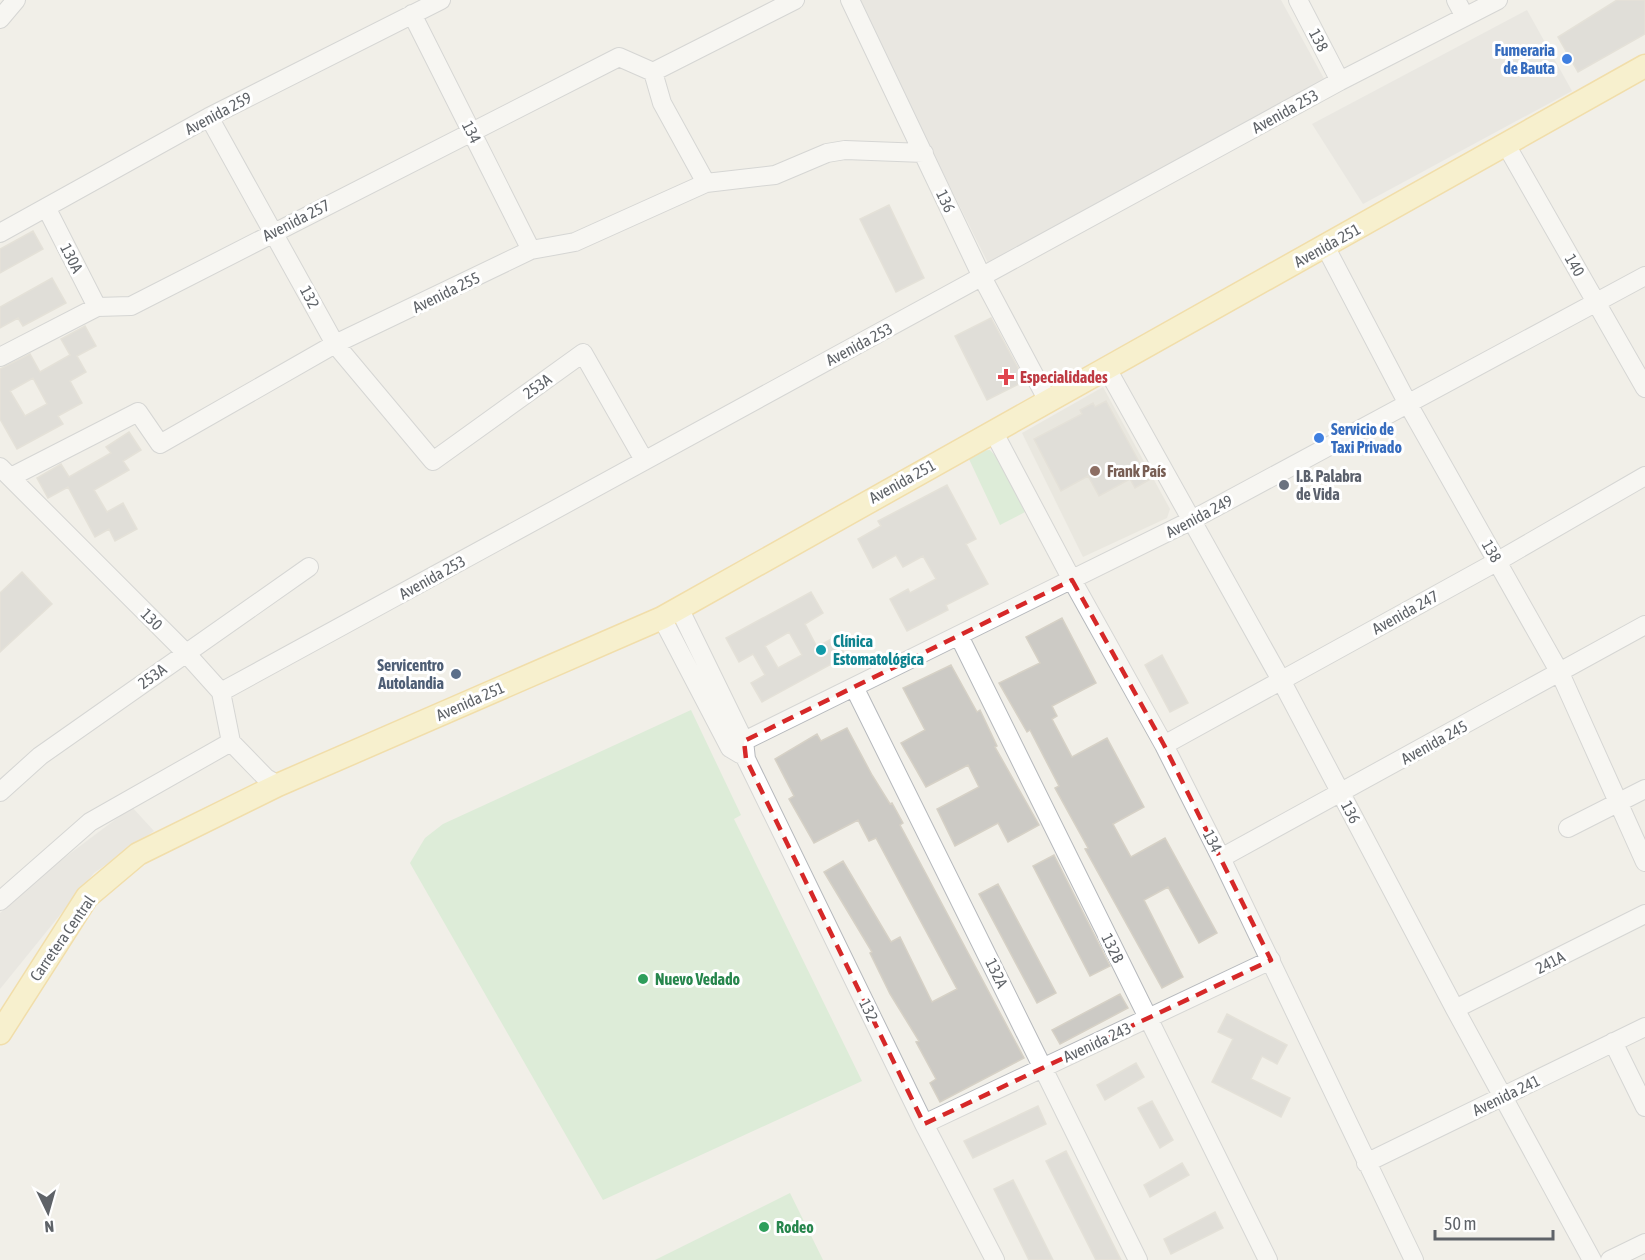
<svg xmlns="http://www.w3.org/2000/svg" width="1645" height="1260" font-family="'Asap Condensed',sans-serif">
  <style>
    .industrial { fill: #e0deda }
    .education { fill: #e1ded6 }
    .green { fill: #c5e8c5 }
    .building { fill: #cccac5; stroke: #d6d1c6; stroke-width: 1.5; fill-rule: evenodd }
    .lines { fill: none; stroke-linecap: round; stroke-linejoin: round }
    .minor-casing { stroke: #b5b8bc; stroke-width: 20 }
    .major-casing { stroke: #f2c960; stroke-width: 25 }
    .minor { stroke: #fff; stroke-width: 18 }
    .major { stroke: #fff2af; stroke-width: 22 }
    .marked { fill: none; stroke: #d62828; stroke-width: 4.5; stroke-dasharray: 12 8; stroke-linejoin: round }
    .shop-dot { fill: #3f7fe0; stroke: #fff; stroke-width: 2 }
    .health-dot { fill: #e0444e; stroke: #fff; stroke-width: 2 }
    .education-dot { fill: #8d6e63; stroke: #fff; stroke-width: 2 }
    .worship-dot { fill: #6b7280; stroke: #fff; stroke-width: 2 }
    .culture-dot { fill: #0f9aa8; stroke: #fff; stroke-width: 2 }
    .service-dot { fill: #5c6f8a; stroke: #fff; stroke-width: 2 }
    .leisure-dot { fill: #2e9e5b; stroke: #fff; stroke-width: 2 }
    .labels { text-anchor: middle; stroke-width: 6; stroke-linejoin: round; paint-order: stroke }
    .street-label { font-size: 16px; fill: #5f6368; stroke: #fff }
    .shop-label { font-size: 16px; font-weight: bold; fill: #366cbe; stroke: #fff; text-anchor: end }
    .health-label { font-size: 16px; font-weight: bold; fill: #be3a42; stroke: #fff; text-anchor: start }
    .education-label { font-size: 16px; font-weight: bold; fill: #785e54; stroke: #fff; text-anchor: start }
    .worship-label { font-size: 16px; font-weight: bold; fill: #5b616d; stroke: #fff; text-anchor: start }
    .culture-label { font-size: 16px; font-weight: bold; fill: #0d838f; stroke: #fff; text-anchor: start }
    .service-label { font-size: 16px; font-weight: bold; fill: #4e5e75; stroke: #fff; text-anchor: end }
    .leisure-label { font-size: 16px; font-weight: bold; fill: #27864d; stroke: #fff; text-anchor: start }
  </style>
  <rect width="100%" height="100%" fill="#f1efe8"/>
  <!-- industrial -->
  <path class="industrial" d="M857,0H1281L1328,86L991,269Z
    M1527,10L1572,91L1363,204L1312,124Z
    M132,807L154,831L94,873L0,989V913L52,867Z"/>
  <!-- education -->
  <path class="education" d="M1103,387L1170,509L1167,518L1083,557L1022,433Z"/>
  <!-- green -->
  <path class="green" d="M990,450L1000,461L1025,512L1000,525L968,457L979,451Z
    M691,710L741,815L734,819L862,1081L603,1200L410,863L425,838L443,824Z
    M790,1193L823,1260H655Z"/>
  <!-- building -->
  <path class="building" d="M1617,0H1645V34L1578,72L1558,37Z
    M889,205L924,278L896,292L860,219Z
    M33,231L43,249L0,273V249Z
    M52,278L66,303L23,326L18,318L0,328V307Z
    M991,318L1025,381L987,400L955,336Z
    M85,326L96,346L77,356L86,372L70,381L82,403L58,416L63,424L17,449L0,419V369L30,354L40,372L70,355L61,339ZM33,378L47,404L25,416L10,391Z
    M1106,401L1149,480L1135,488L1130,479L1099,496L1088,476L1061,491L1034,439L1082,414L1080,410L1093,403L1095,407Z
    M129,432L141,450L123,461L129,470L94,490L107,512L123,503L137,529L115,541L109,529L95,537L68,487L48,498L37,478L61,464L69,477L111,453L106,447Z
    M947,485L976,539L966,544L988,584L946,605L948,610L907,631L890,599L908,589L910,593L936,579L923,556L903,567L896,555L873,568L858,539L881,526L878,521Z
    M22,572L52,604L0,652V593Z
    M811,592L823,613L805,624L817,647L835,637L846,656L762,702L751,683L765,675L753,654L739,662L726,638ZM789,632L802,655L778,668L765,646Z
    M1062,618L1096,683L1052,706L1057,716L1052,719L1072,757L1107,738L1144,807L1113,824L1131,857L1165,838L1217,933L1199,943L1168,887L1144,900L1183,977L1162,988L1085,849L1088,848L1055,788L1059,786L1030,730L1027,732L999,683L1040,663L1026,637Z
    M1162,655L1188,703L1170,712L1145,665Z
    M951,665L977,712L980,710L997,746L995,747L1039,825L1008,842L998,823L955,846L937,809L979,787L968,765L926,787L901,743L925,730L903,688Z
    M847,728L872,775L890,804L892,803L903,823L900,825L1024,1058L940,1102L930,1083L936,1079L916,1042L919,1041L890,994L870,953L872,952L824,872L843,861L891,942L900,937L932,1002L957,989L876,838L869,841L858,820L814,843L789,799L794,796L775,759L817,734L821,741Z
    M1054,855L1110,966L1090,976L1033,866Z
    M998,884L1056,993L1037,1003L979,894Z
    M1120,994L1128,1008L1060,1044L1052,1030Z
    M1227,1014L1287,1045L1277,1064L1262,1056L1251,1079L1290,1098L1281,1117L1212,1082L1233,1039L1218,1032Z
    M1136,1063L1144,1077L1105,1100L1097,1085Z
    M1152,1101L1173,1140L1160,1148L1138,1108Z
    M1038,1106L1046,1124L973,1158L964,1141Z
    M1066,1151L1121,1260H1096L1046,1161Z
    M1182,1163L1189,1175L1150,1197L1144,1185Z
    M1013,1180L1053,1260H1029L994,1189Z
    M1215,1212L1223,1228L1171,1254L1164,1239Z"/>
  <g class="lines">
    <!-- minor casing -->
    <g class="minor-casing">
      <path id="minor" d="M850,0L982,277L1047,399
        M1298,0L1340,81
        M1456,0L1465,17
        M412,14L531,250
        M0,19L16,0
        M653,72L795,0
        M209,117L335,344L433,461L583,353L644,460
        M1505,143L1645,388
        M47,209L97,307
        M0,233L209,117L441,0
        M1325,246L1408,404L1560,673L1645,862
        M0,357L97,307L131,306L619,57L653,72L662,103L706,183
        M1106,367L1281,680L1455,1009L1592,1260
        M993,431L1072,580L1164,745L1221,858L1414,1260
        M0,467L185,652L221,692L231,742L266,778L278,785
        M11,477L138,412L160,444L335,344L531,250L575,242L706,183L775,175L827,153L845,150L924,153
        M679,608L744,741L746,759L924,1124L995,1260
        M662,618L730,748L740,754
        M959,636L1268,1260
        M854,687L1138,1260
        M221,692L1340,81L1498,0
        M1164,745L1498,561L1645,476
        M730,748L1190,521L1645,276
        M0,792L40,756L309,567
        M1568,828L1645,789
        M1221,858L1645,625
        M0,901L90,822L231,742
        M1455,1009L1645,914
        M1613,1042L1645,1107
        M924,1124L1271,960
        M1366,1163L1645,1027
        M1610,1260L1645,1243"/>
    </g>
    <!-- major casing -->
    <g class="major-casing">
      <path id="major" d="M0,1033L87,897L138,854L278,785L662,618L1645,66"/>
    </g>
    <!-- minor -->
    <use href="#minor" class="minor"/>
    <!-- major -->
    <use href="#major" class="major"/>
  </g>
  <!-- marked area -->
  <path d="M0 0H1645V1260H0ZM1072,580L1164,745L1271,960L924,1124L746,759L744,741Z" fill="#f1efe8" fill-opacity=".55" fill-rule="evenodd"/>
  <path class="marked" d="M1072,580L1164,745L1271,960L924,1124L746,759L744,741Z"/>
  <!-- markers -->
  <g class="shop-dot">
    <circle cx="1567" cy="59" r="6"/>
    <circle cx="1319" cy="438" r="6"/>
  </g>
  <path class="health-dot" d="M1003 368h6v6h6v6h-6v6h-6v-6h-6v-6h6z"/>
  <circle class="education-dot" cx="1095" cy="471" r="6"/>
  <circle class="worship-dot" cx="1284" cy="485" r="6"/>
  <circle class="culture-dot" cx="821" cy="650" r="6"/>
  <circle class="service-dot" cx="456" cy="674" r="6"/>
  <g class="leisure-dot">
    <circle cx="643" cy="979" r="6"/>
    <circle cx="764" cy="1227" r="6"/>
  </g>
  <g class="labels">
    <!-- street labels -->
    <g class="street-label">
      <text transform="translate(1319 40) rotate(62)" y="6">138</text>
      <text transform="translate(1285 111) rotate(-29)" y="6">Avenida 253</text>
      <text transform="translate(218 113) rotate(-28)" y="6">Avenida 259</text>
      <text transform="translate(472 132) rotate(63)" y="6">134</text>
      <text transform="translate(946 201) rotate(65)" y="6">136</text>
      <text transform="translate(296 220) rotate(-27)" y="6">Avenida 257</text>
      <text transform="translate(1327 245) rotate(-29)" y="6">Avenida 251</text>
      <text transform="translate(72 258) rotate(63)" y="6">130A</text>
      <text transform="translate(1575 265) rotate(60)" y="6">140</text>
      <text transform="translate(446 292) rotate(-26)" y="6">Avenida 255</text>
      <text transform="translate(310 297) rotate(62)" y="6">132</text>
      <text transform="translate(859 344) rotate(-28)" y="6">Avenida 253</text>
      <text transform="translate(537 386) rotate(-36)" y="6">253A</text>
      <text transform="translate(902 481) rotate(-29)" y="6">Avenida 251</text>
      <text transform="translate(1199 516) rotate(-28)" y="6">Avenida 249</text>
      <text transform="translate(1492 551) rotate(60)" y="6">138</text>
      <text transform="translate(432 577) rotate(-29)" y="6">Avenida 253</text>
      <text transform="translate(1405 612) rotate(-29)" y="6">Avenida 247</text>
      <text transform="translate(152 619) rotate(45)" y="6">130</text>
      <text transform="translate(152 676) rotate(-36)" y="6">253A</text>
      <text transform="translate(470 701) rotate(-24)" y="6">Avenida 251</text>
      <text transform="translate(1434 742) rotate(-29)" y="6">Avenida 245</text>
      <text transform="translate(1351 812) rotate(62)" y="6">136</text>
      <text transform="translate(1213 841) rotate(63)" y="6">134</text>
      <text transform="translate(62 938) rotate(-55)" y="6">Carretera Central</text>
      <text transform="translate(1113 948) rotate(64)" y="6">132B</text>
      <text transform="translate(1550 962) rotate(-27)" y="6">241A</text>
      <text transform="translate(997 973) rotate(64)" y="6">132A</text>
      <text transform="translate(869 1010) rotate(64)" y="6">132</text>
      <text transform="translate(1097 1042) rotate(-25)" y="6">Avenida 243</text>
      <text transform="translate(1506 1095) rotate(-26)" y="6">Avenida 241</text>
    </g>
    <!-- shop labels -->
    <g class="shop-label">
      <text x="1555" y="56">Fumeraria<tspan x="1555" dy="18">de Bauta</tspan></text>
      <text x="1331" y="435" text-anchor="start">Servicio de<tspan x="1331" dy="18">Taxi Privado</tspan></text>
    </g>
    <!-- health labels -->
    <g class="health-label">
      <text x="1020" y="383">Especialidades</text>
    </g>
    <!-- education labels -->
    <g class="education-label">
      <text x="1107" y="477">Frank País</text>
    </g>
    <!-- worship labels -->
    <g class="worship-label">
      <text x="1296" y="482">I.B. Palabra<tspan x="1296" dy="18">de Vida</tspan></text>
    </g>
    <!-- culture labels -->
    <g class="culture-label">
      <text x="833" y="647">Clínica<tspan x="833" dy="18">Estomatológica</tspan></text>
    </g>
    <!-- service labels -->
    <g class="service-label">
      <text x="444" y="671">Servicentro<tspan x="444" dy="18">Autolandia</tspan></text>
    </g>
    <!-- leisure labels -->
    <g class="leisure-label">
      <text x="655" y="985">Nuevo Vedado</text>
      <text x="776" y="1233">Rodeo</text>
    </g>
  </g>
  <!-- north arrow -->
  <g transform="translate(48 1212) rotate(175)" stroke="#ffffff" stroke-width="4.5" paint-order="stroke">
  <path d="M0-4.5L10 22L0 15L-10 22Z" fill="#5f6368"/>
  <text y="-9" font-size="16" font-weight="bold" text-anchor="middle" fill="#5f6368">N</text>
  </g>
  <!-- scale -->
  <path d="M1435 1230v9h118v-9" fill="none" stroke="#5f6368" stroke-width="3"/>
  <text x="1444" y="1230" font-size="18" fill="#5f6368" stroke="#ffffff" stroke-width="4.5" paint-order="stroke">50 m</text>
</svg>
